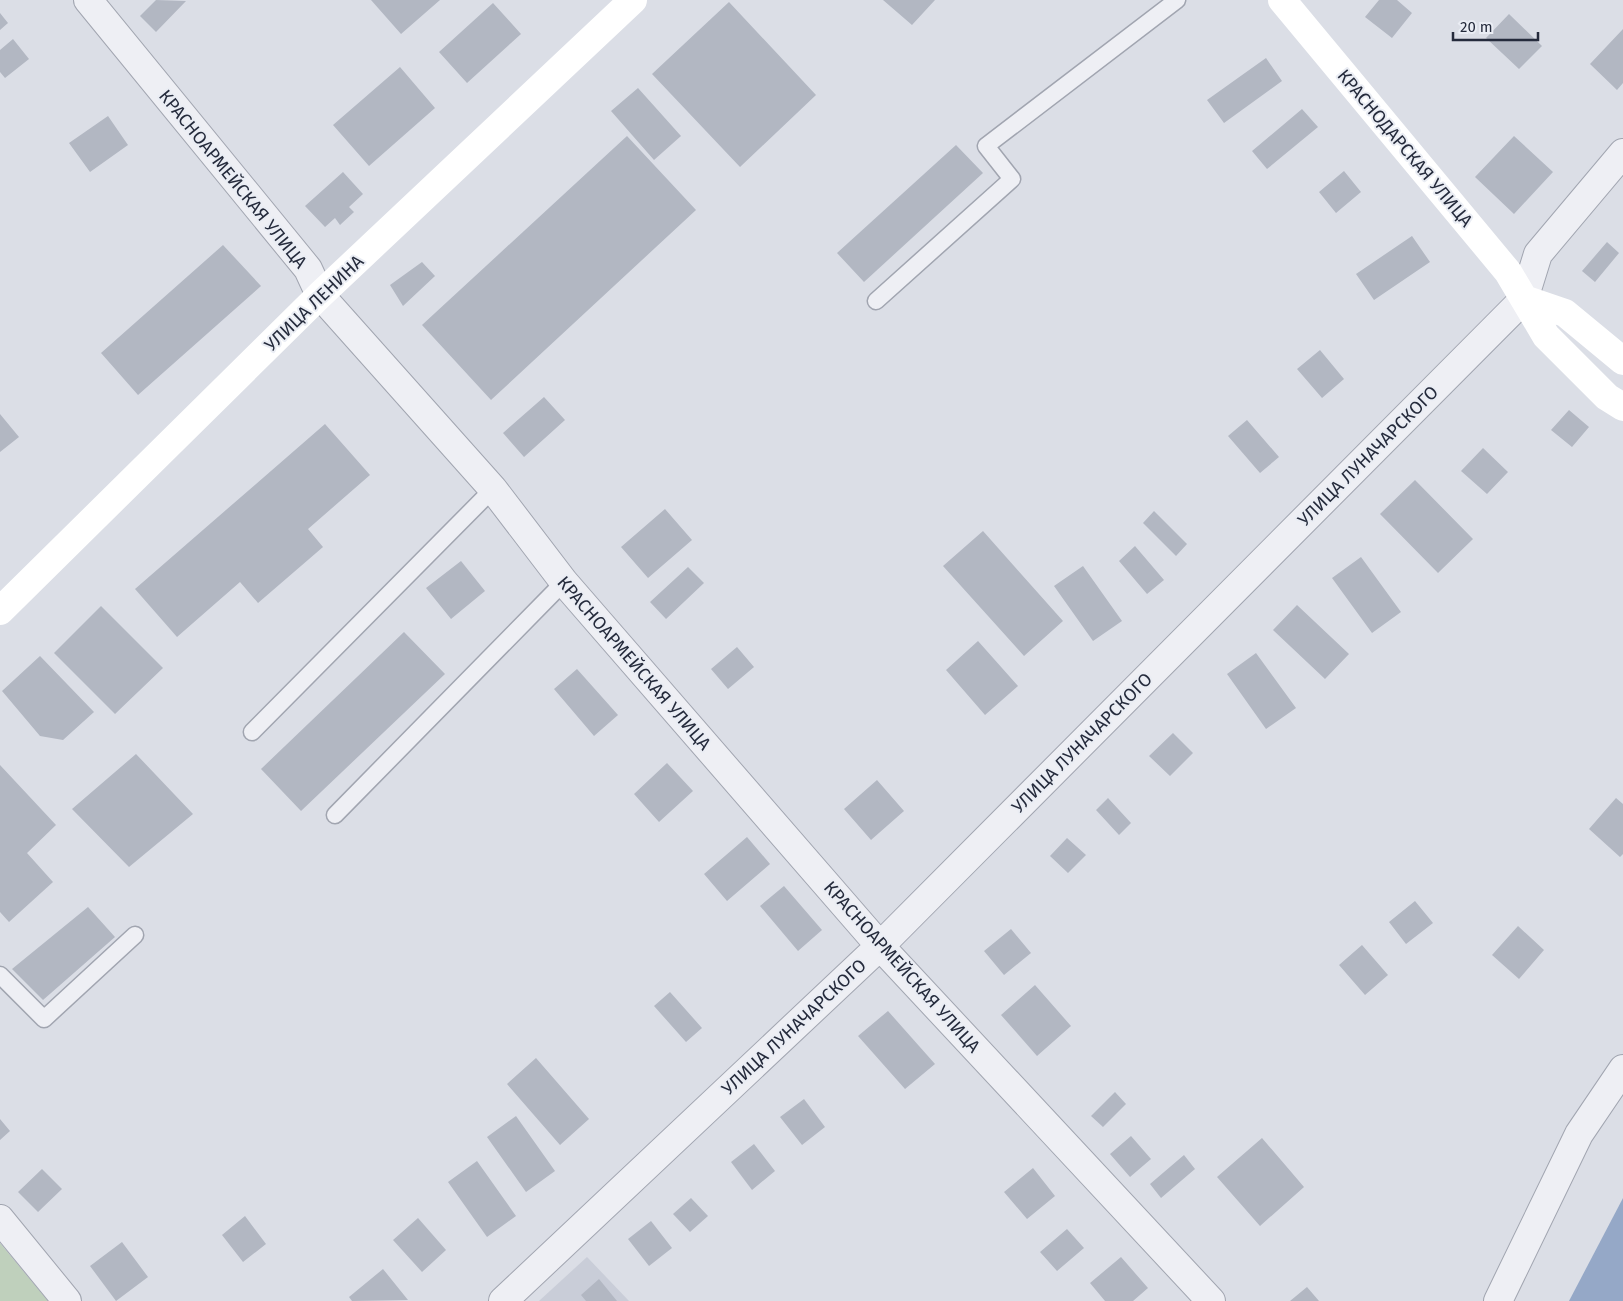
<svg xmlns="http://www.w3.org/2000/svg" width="1623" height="1301" font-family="'Fira Sans',sans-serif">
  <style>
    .built { fill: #c9cdd8 }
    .green { fill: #bfd0bc }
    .water { fill: #95a8c7 }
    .building { fill: #b2b7c2 }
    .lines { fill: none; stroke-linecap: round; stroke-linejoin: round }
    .lane-casing { stroke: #a1a5b0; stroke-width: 19 }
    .street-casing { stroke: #a1a5b0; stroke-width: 30 }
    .lane { stroke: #eeeff4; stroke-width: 16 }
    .street { stroke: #eeeff4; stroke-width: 28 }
    .secondary { stroke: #fff; stroke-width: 28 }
    .labels { text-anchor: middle; stroke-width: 4; stroke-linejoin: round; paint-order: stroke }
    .street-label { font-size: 18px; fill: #252b3c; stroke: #eaedf4 }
  </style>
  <rect width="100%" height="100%" fill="#dbdee6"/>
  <!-- built -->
  <path class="built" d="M587,1257L629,1301H539Z"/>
  <!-- green -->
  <path class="green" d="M0,1243L48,1301H0Z"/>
  <!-- water -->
  <path class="water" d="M1623,1198V1301H1569Z"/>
  <!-- building -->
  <path class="building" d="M156,0L186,1L156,32L140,16Z
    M371,0H440L401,34Z
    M883,0H935L912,25Z
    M1379,0H1397L1412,13L1392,38L1365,17Z
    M729,2L816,95L740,167L652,74Z
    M493,3L521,34L467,83L439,52Z
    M0,13L8,23L0,30Z
    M1509,14L1542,46L1519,69L1486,38Z
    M1623,29V83L1617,90L1590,64Z
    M13,39L29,59L5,78L0,72V50Z
    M1266,58L1282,81L1224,123L1207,100Z
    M400,67L435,108L369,166L333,125Z
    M638,88L681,136L654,160L611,111Z
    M1302,109L1318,127L1267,169L1252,151Z
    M108,116L128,145L90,172L69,143Z
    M627,136L696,210L491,400L422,325Z
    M1514,136L1553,172L1514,214L1475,177Z
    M956,145L983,173L864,282L837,253Z
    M1344,171L1361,192L1336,213L1319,192Z
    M343,172L363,194L349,207L354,212L340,225L335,218L325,227L305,206Z
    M1412,236L1430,262L1374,300L1356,274Z
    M1607,242L1619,253L1595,282L1582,271Z
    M223,245L261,286L138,395L101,353Z
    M422,262L435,276L403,306L390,285Z
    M1320,350L1344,379L1322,398L1297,369Z
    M544,397L565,420L524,457L503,433Z
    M1569,410L1589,427L1572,447L1551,430Z
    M0,414L19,437L0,452Z
    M1247,420L1279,457L1260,473L1228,436Z
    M325,424L370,475L308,529L323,547L258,603L240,582L177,637L135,589Z
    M1483,448L1508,472L1487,494L1461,471Z
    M1415,480L1473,539L1438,573L1380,514Z
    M665,509L692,540L648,578L621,547Z
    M1154,511L1187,544L1176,556L1143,523Z
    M983,531L1063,621L1024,656L943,566Z
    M1135,546L1164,580L1147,594L1119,561Z
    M1361,557L1401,612L1372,633L1332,578Z
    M461,561L485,591L451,619L426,588Z
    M1083,566L1122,621L1093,641L1054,586Z
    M688,567L704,583L666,619L650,602Z
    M1297,605L1349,654L1325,679L1273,630Z
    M101,606L163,668L115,714L54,653Z
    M404,632L445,674L301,811L261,769Z
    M978,641L1018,686L985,715L946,670Z
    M737,647L754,667L728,689L711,669Z
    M1256,653L1296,708L1266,729L1227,674Z
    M40,656L94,712L63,740L40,736L2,691Z
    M577,669L618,715L594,736L554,689Z
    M1173,733L1193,753L1170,776L1149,756Z
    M136,754L193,814L129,867L72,809Z
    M667,763L693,791L659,822L634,794Z
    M0,765L56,825L27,853L53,882L9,922L0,912Z
    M877,780L904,811L871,840L844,809Z
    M1108,798L1131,823L1119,835L1096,810Z
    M1616,798L1623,804V854L1620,857L1589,829Z
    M747,837L770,864L727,901L704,874Z
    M1067,838L1086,855L1068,873L1050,856Z
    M784,886L822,930L798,951L760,906Z
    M1415,901L1433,923L1406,944L1389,922Z
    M88,907L115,937L43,1000L12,969Z
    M1518,926L1544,950L1519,979L1492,955Z
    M1011,929L1031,953L1004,975L984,951Z
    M1362,945L1388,975L1365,995L1339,965Z
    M1035,985L1071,1026L1037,1056L1001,1015Z
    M670,992L702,1028L686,1042L654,1006Z
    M888,1011L935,1064L905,1089L858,1036Z
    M536,1058L589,1119L560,1145L507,1084Z
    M1115,1092L1126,1104L1103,1127L1091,1116Z
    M804,1099L825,1127L802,1145L780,1117Z
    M516,1116L555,1171L526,1192L487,1137Z
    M0,1119L10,1131L0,1140Z
    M1131,1136L1151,1159L1130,1177L1110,1154Z
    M1262,1138L1304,1187L1260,1226L1217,1177Z
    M754,1144L775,1171L752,1190L731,1162Z
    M1184,1155L1195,1169L1161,1198L1150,1184Z
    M477,1161L516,1216L487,1237L448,1182Z
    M1033,1168L1055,1196L1027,1219L1004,1192Z
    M42,1169L62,1189L38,1212L18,1192Z
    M691,1198L708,1216L690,1232L673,1214Z
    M245,1216L266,1244L243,1262L222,1235Z
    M418,1218L446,1250L422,1272L393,1240Z
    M651,1221L672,1248L649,1266L628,1239Z
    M1067,1229L1084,1248L1057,1271L1040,1252Z
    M122,1242L148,1277L116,1301L90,1266Z
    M1121,1257L1148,1288L1133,1301H1105L1090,1283Z
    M383,1269L408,1300L352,1301L349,1297Z
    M599,1279L617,1301H586L581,1295Z
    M1307,1287L1319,1301H1290Z"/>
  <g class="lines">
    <!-- lane casing -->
    <g class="lane-casing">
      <path id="lane" d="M876,301L1012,179L986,146L1177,0
        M252,732L493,489
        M335,815L564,582
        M0,975L44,1019L135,935"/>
    </g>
    <!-- street casing -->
    <g class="street-casing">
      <path id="street" d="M88,0L308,269L320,295L493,489L564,582L880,946L1211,1301
        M0,1219L67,1301
        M503,1301L880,946L1524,299L1538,254L1623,153
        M1498,1301L1579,1134L1623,1069"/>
    </g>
    <!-- lane -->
    <use href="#lane" class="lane"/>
    <!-- street -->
    <use href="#street" class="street"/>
    <!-- secondary -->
    <path class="secondary" d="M1282,0L1508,272L1546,336L1607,397L1623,407
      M1524,299L1565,313L1623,361
      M0,611L320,295L633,0"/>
  </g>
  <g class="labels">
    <!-- street labels -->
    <g class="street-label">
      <text transform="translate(1405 148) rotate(50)" y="6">КРАСНОДАРСКАЯ УЛИЦА</text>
      <text transform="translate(233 179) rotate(51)" y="6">КРАСНОАРМЕЙСКАЯ УЛИЦА</text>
      <text transform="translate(314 303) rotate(-44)" y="6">УЛИЦА ЛЕНИНА</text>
      <text transform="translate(1368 456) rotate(-45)" y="6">УЛИЦА ЛУНАЧАРСКОГО</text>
      <text transform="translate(634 663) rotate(49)" y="6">КРАСНОАРМЕЙСКАЯ УЛИЦА</text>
      <text transform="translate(1082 743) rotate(-45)" y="6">УЛИЦА ЛУНАЧАРСКОГО</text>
      <text transform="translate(902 967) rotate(48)" y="6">КРАСНОАРМЕЙСКАЯ УЛИЦА</text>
      <text transform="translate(794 1027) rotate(-43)" y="6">УЛИЦА ЛУНАЧАРСКОГО</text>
    </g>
  </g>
  <!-- scale -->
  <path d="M1453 32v8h85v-8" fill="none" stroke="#252b3c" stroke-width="2.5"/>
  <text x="1460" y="32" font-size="15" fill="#252b3c" stroke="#eaedf4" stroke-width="4" paint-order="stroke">20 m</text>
</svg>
